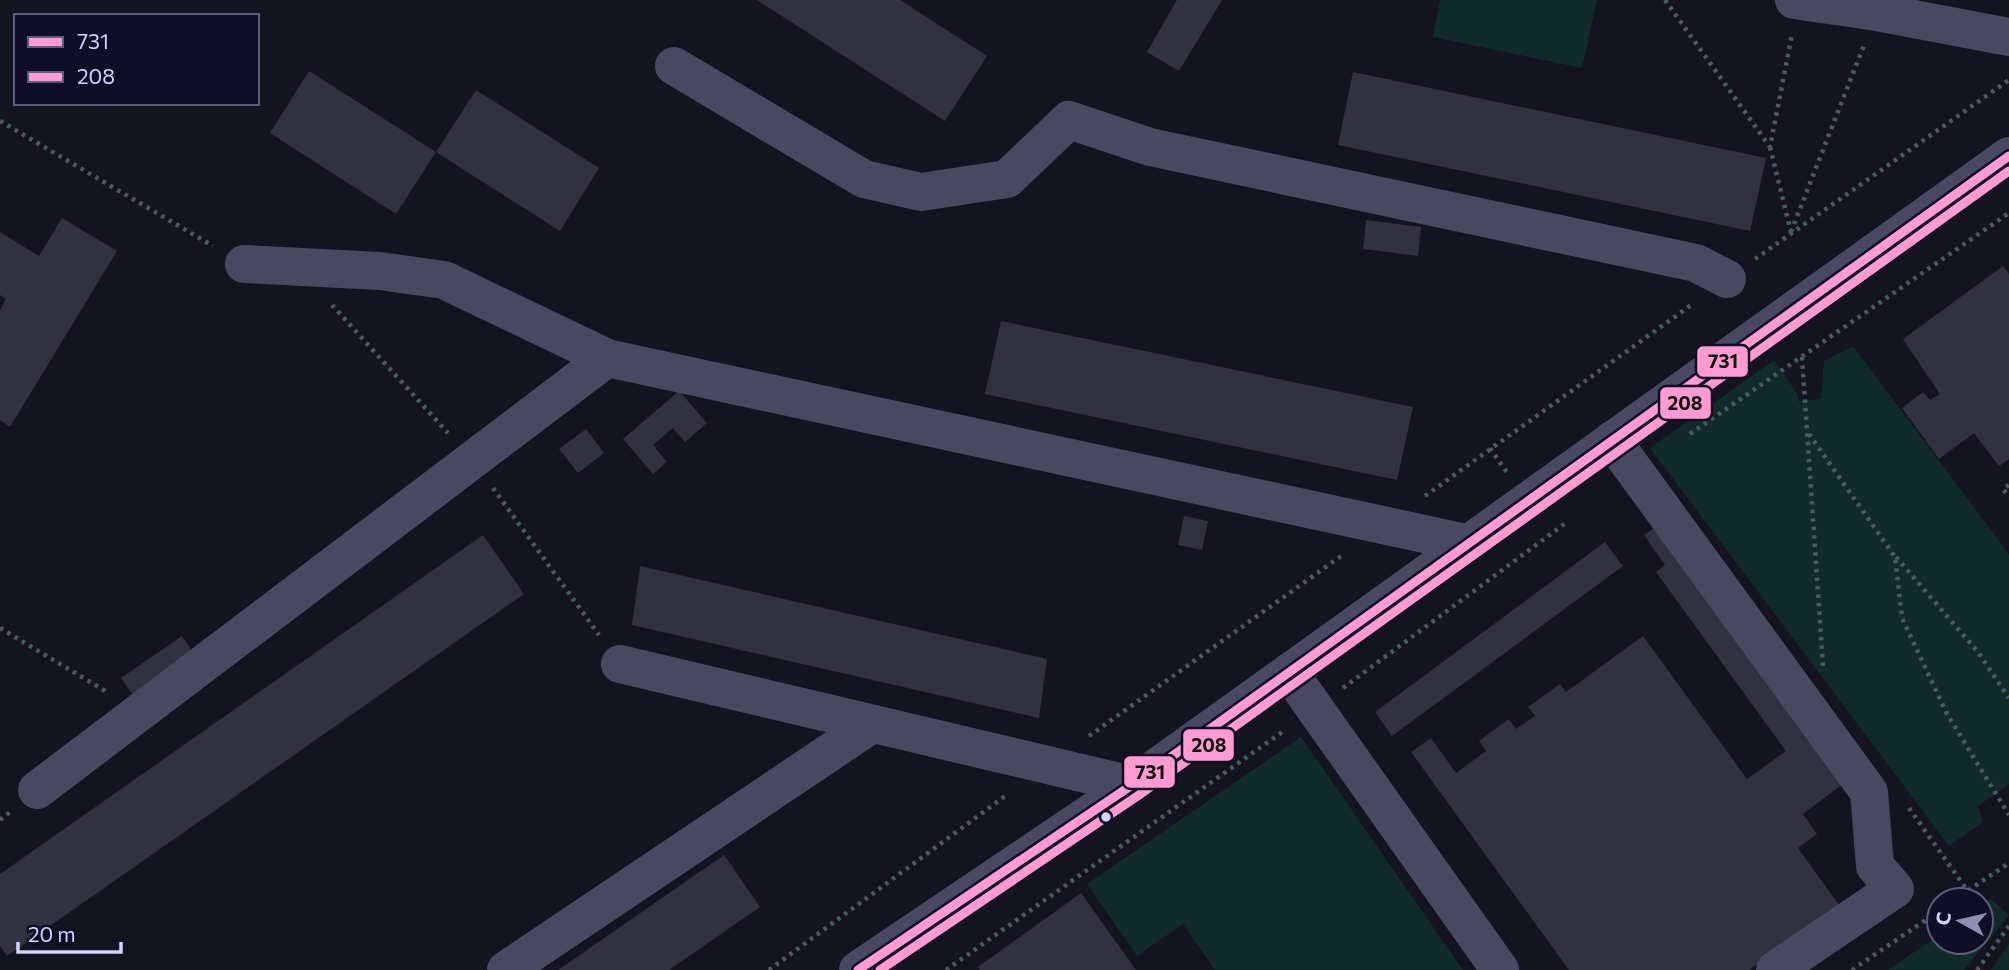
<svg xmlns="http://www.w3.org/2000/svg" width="2009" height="970" font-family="Commissioner,sans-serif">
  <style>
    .green { fill: #112b2a }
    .building { fill: #323142 }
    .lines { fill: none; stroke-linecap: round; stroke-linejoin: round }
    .path { stroke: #495a67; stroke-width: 4.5; stroke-dasharray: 3.5 5; stroke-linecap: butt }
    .minor { stroke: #484961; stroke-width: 38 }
    .bus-1-casing { stroke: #100e25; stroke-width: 14 }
    .bus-2-casing { stroke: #100e25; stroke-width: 14 }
    .bus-1 { stroke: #ff9ad2; stroke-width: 9 }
    .bus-2 { stroke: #ff9ad2; stroke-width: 9 }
    .bus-dot { fill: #d4d2ff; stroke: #100e25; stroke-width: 2.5 }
    .line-badge { stroke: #100e25; stroke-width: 2.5 }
    .pale-badge-label { font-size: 19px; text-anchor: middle; font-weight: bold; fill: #111 }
  </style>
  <rect width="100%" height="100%" fill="#141320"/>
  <!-- green -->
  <path class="green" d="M1440,0H1597L1582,68L1433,37Z
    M1853,346L2009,554V784L1978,806L1983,822L1949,846L1650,448L1774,360L1798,395V401L1821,399L1824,361Z
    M1301,737L1463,970H1215L1183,924L1137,956L1087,884Z
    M1991,899L2009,915L1964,970H1888L1939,935V942H1981V905Z
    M2009,944V970H1991Z"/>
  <!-- building -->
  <path class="building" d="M757,0H900L987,56L945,121Z
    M1177,0H1222L1179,71L1147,52Z
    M309,71L436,152L396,214L270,133Z
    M1353,72L1766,158L1750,231L1338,145Z
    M476,90L599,168L560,231L436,152Z
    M62,218L117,251L10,427L0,420V310L6,299L0,295V232L39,256Z
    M1366,220L1421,227L1418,256L1363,249Z
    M2003,266L2009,274V459L1999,466L1974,433L1939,459L1902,408L1923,392L1930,400L1940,394L1903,339Z
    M1001,321L1413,407L1397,480L985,394Z
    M679,391L707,423L685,442L673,428L653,445L667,462L653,474L623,439Z
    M586,429L604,453L578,473L559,449Z
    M1184,516L1208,521L1202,550L1178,545Z
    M1657,526L1844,783L1803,814L1817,834L1798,848L1839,905L1749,970H1569L1411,752L1431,738L1456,773L1486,751L1479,741L1509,719L1516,729L1535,716L1528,707L1560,684L1566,692L1643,636L1747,779L1786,751L1656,572L1665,565L1644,535Z
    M483,535L524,594L7,956L0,946V874Z
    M1605,542L1623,566L1392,736L1375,712Z
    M640,566L1047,659L1039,718L632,625Z
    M182,636L198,660L137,701L121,678Z
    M724,855L760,907L669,970H558Z
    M1081,893L1136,970H980L978,967Z"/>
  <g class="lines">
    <!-- path -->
    <path class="path" d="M1665,0L1770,147L1792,34
      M0,121L213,246
      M1770,147L1791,232
      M1791,232L1864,45
      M1755,259L2009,80
      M332,305L448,433
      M1802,357L1823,666
      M1690,434L2009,213
      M1809,434L1895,557L1902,618L1947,714L2009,815
      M1490,448L1508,474
      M2009,485L2003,489L2009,497
      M493,488L599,635
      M1425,496L1694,303
      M1896,557L1978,652L2009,698
      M0,628L107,692
      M1343,688L1567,522
      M1089,736L1344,554
      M1909,808L1967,890
      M0,820L10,812
      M1954,900L2009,863
      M769,970L1008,794
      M946,970L1285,730
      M1852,970L1939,911
      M1977,970L2009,926"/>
    <!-- minor -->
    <path class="minor" d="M1794,0L1877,12L2009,37
      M674,66L864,179L921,192L1007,179L1069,120L1150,147L1696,263L1727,279
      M244,264L380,271L444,280L607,358
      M1612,440L1869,792L1875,866L1895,889L1775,970
      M620,664L1132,785
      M1289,672L1500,970
      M37,790L607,358L1466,543
      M506,970L872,724
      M858,970L1132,785L2009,156"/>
    <!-- bus-1 casing -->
    <g class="bus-1-casing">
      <path id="bus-1" d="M858,970L1132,785L2009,156"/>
    </g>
    <!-- bus-2 casing -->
    <g class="bus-2-casing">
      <path id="bus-2" d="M880,970L1139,795L2009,171"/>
    </g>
    <!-- bus-1 -->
    <use href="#bus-1" class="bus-1"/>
    <!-- bus-2 -->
    <use href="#bus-2" class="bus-2"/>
  </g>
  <!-- markers -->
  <circle class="bus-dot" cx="1106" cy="817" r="6"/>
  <g class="line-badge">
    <rect x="1696" y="345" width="53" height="33" rx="7" fill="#ff9ad2"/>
    <rect x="1659" y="386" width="53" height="34" rx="7" fill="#ff9ad2"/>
    <rect x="1182" y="728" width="53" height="34" rx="7" fill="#ff9ad2"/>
    <rect x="1123" y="755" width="53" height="34" rx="7" fill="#ff9ad2"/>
  </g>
  <g class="pale-badge-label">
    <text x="1723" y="368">731</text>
    <text x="1685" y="410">208</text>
    <text x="1209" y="752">208</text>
    <text x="1150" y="779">731</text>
  </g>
  <!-- legend -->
  <rect x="14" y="14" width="245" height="91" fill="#100e25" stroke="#5e5c7c" stroke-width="2"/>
  <rect x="28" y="37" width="35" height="10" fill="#ff9ad2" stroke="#5e5c7c" stroke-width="2"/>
  <text x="77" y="49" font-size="21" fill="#d4d2ff">731</text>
  <rect x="28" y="72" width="35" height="10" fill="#ff9ad2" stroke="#5e5c7c" stroke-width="2"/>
  <text x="77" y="84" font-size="21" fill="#d4d2ff">208</text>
  <!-- north arrow -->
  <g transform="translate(1960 921) rotate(278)"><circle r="33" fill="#100e25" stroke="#5e5c7c" stroke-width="2"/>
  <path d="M0-5L12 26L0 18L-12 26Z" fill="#918fb1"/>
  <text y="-10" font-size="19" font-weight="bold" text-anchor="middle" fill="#d4d2ff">С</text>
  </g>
  <!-- scale -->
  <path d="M18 942v10h103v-10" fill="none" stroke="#d4d2ff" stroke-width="3.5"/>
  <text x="28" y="942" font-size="21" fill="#d4d2ff" stroke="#100e25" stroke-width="5" paint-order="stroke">20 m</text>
</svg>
